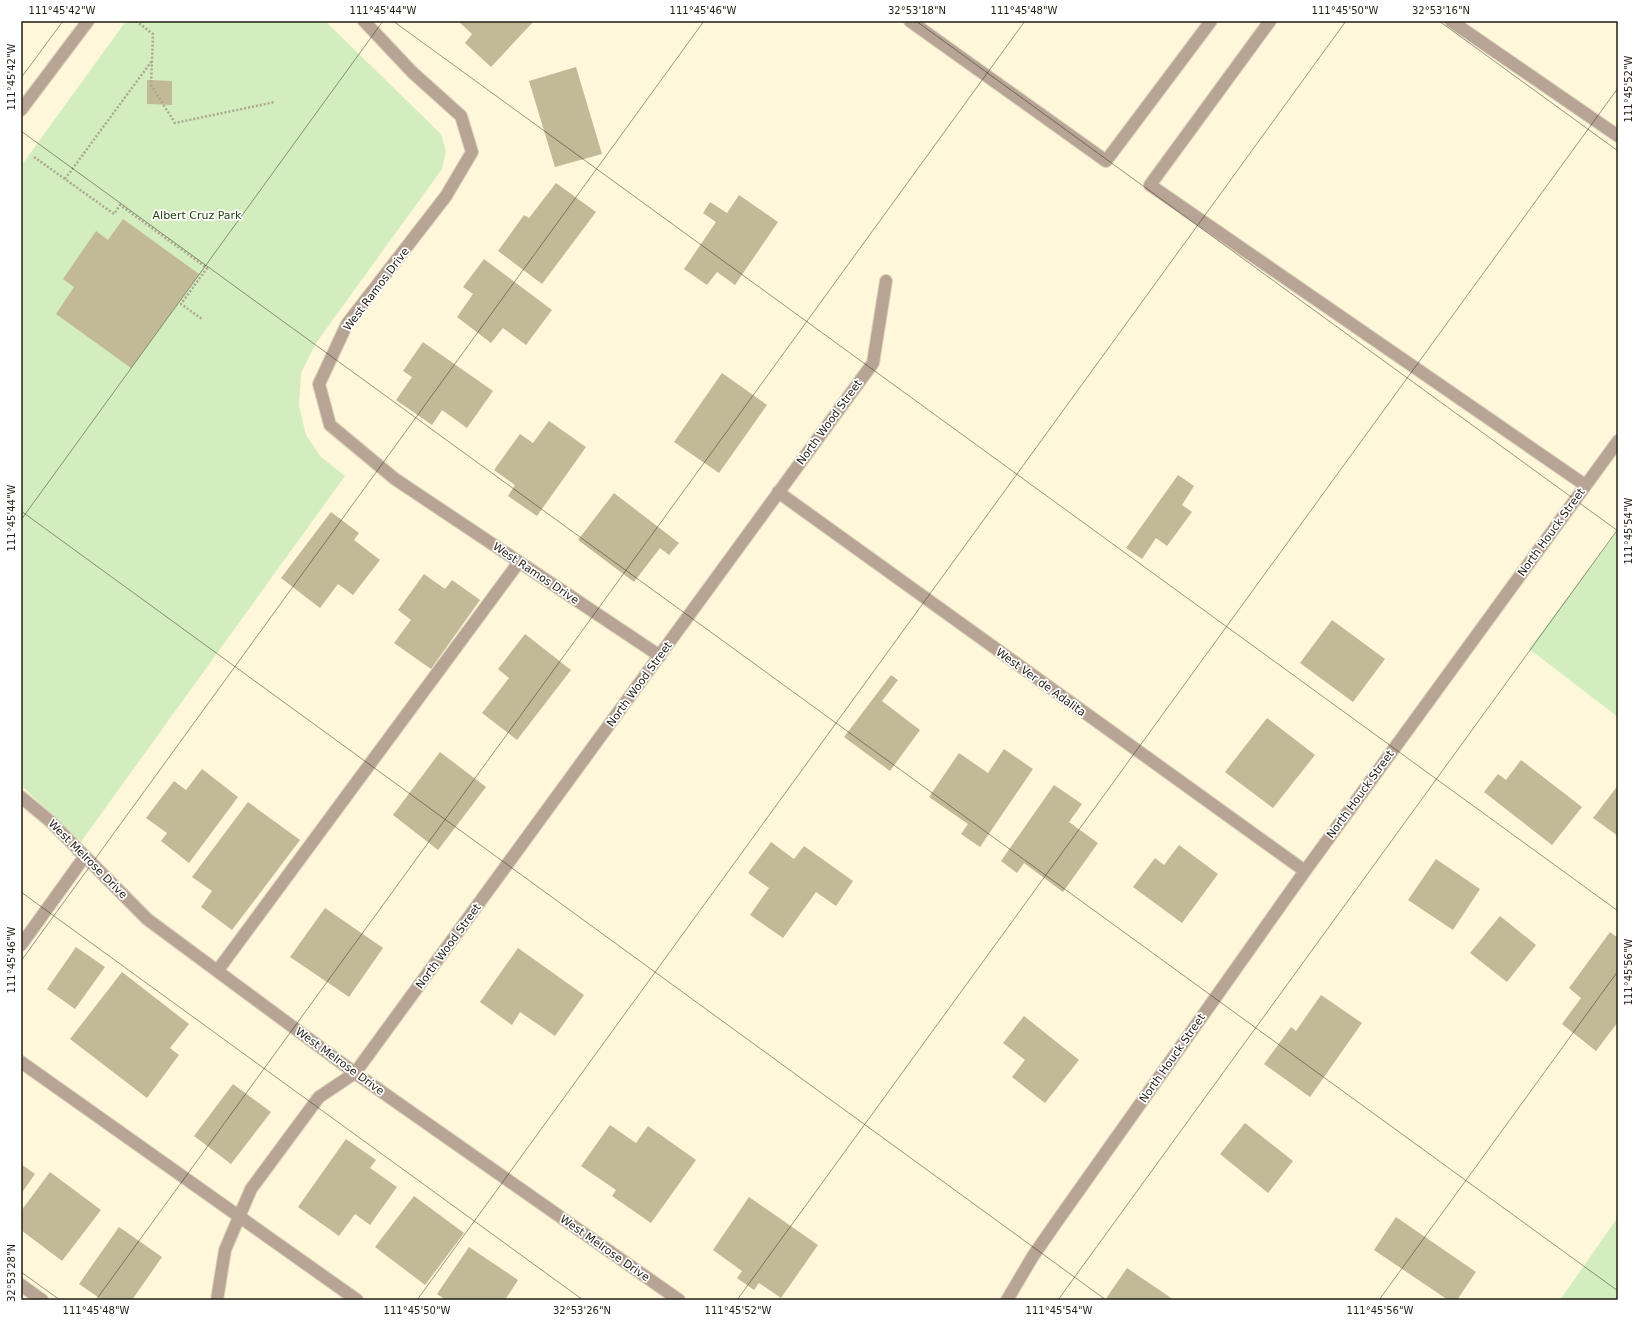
<svg xmlns="http://www.w3.org/2000/svg" width="1639" height="1321" font-family="'DejaVu Sans',sans-serif">
  <style>
    .green { fill: #d4edbf }
    .building { fill: #c2b997 }
    .lines { fill: none; stroke-linecap: round; stroke-linejoin: round }
    .minor-casing { stroke: #dbd4ba; stroke-width: 14 }
    .path { stroke: #aca78f; stroke-width: 2.5; stroke-dasharray: 2 2; stroke-linecap: butt }
    .minor { stroke: #b8a495; stroke-width: 12 }
    .ticks { fill: none; stroke: #211d10; stroke-width: 1; stroke-opacity: 0.45 }
    .labels { text-anchor: middle; stroke-width: 3.5; stroke-linejoin: round; paint-order: stroke }
    .park-label { font-size: 11px; fill: #29410e; stroke: #fff }
    .street-label { font-size: 11px; fill: #211d10; stroke: #fff }
    .neatline { fill: none; stroke: #211d10; stroke-width: 1.5 }
    .ticks-label { font-size: 10px; text-anchor: middle; fill: #211d10 }
  </style>
  <rect width="100%" height="100%" fill="#fef7da"/>
  <!-- green -->
  <path class="green" d="M126,21H325L441,134L446,151L442,169L316,343L301,373L299,406L306,435L321,457L345,476L80,843L21,785V166Z
    M1618,530V717L1529,649Z
    M1618,1217V1300H1560Z"/>
  <!-- building -->
  <path class="building" d="M458,21H534L491,67L465,43L472,34Z
    M576,67L602,154L555,167L529,81Z
    M147,80L172,81V105L147,104Z
    M556,183L596,212L542,284L498,251L524,215L529,218Z
    M739,195L778,222L735,285L717,272L707,285L684,269L716,222L703,213L710,202L727,213Z
    M123,219L199,274L131,368L56,314L74,287L63,279L96,231L108,240Z
    M484,259L552,310L526,345L503,328L491,343L457,317L473,294L463,287Z
    M423,342L493,391L467,428L442,410L432,425L396,400L412,377L403,371Z
    M722,373L767,405L719,473L674,442Z
    M549,421L586,447L537,516L508,496L515,485L494,470L520,434L533,443Z
    M1178,475L1194,486L1182,505L1192,512L1167,546L1156,538L1142,559L1126,548Z
    M614,493L679,543L669,555L660,548L634,582L578,540Z
    M331,512L359,533L354,540L380,560L353,595L338,584L320,608L281,578Z
    M424,574L445,589L452,580L480,600L431,669L394,643L411,620L398,610Z
    M1332,620L1385,659L1353,702L1300,663Z
    M525,634L571,670L517,740L482,713L509,678L498,669Z
    M891,675L898,680L882,701L920,730L890,771L844,737Z
    M1267,718L1315,755L1273,808L1225,772Z
    M1004,749L1033,769L980,847L961,834L968,824L929,797L959,753L988,773Z
    M440,752L486,787L438,850L393,815Z
    M1521,760L1582,807L1552,845L1484,792L1498,774L1506,780Z
    M202,769L238,797L189,863L161,841L167,833L146,818L174,781L186,790Z
    M1054,785L1082,804L1069,822L1098,843L1063,892L1024,863L1017,873L1001,861Z
    M1616,788L1618,790V836L1593,818Z
    M248,802L300,840L232,930L201,907L212,891L192,877Z
    M771,842L794,859L804,846L853,881L836,906L816,892L783,938L750,915L769,888L748,873Z
    M1179,845L1218,874L1182,923L1133,887L1155,858L1164,865Z
    M1436,859L1480,889L1453,930L1408,900Z
    M325,908L383,948L349,997L290,957Z
    M1500,916L1536,945L1507,982L1470,953Z
    M1610,932L1618,938V1022L1596,1051L1562,1024L1581,998L1569,988Z
    M76,947L105,967L75,1009L47,989Z
    M518,948L584,995L555,1036L520,1012L512,1025L480,1002Z
    M122,972L189,1024L170,1048L179,1055L147,1098L70,1039Z
    M1321,995L1362,1023L1310,1097L1264,1064L1291,1027L1296,1031Z
    M1024,1016L1079,1060L1045,1103L1012,1077L1025,1060L1003,1043Z
    M233,1084L271,1112L231,1164L194,1136Z
    M1245,1123L1293,1161L1268,1193L1220,1154Z
    M610,1125L636,1143L648,1126L696,1160L651,1223L612,1196L616,1190L581,1166Z
    M346,1139L376,1160L370,1168L397,1187L370,1225L355,1214L339,1236L298,1207Z
    M21,1164L35,1174L21,1194Z
    M50,1172L101,1210L62,1261L21,1230V1211Z
    M414,1196L464,1233L425,1285L375,1247Z
    M749,1197L818,1245L781,1298L759,1283L754,1290L737,1278L742,1271L713,1250Z
    M1396,1217L1476,1272L1457,1300H1448L1374,1250Z
    M119,1227L162,1257L132,1300H102L79,1284Z
    M469,1247L518,1280L505,1300H446L437,1294Z
    M1127,1268L1174,1300H1105Z"/>
  <g class="lines">
    <!-- minor casing -->
    <g class="minor-casing">
      <path id="minor" d="M364,21L412,72L461,116L472,152L446,196L347,324L319,384L330,425L395,479L660,656
        M910,21L1106,161L1211,21
        M1270,21L1150,185L1585,485
        M1451,21L1618,136
        M21,110L88,21
        M778,492L1305,871
        M21,797L51,822L147,919L355,1073L679,1300
        M21,945L85,856
        M218,970L519,562
        M21,1062L357,1300
        M21,1285L42,1300
        M217,1300L225,1250L251,1189L319,1097L355,1073L873,363L886,281
        M1007,1300L1033,1256L1058,1220L1305,871L1618,441"/>
    </g>
    <!-- path -->
    <path class="path" d="M136,21L153,34L151,85L175,123L275,102
      M34,157L114,214L120,205L207,268L181,304L202,319
      M65,179L151,62"/>
    <!-- minor -->
    <use href="#minor" class="minor"/>
  </g>
  <!-- ticks -->
  <path class="ticks" d="M393,21L1618,911M916,21L1618,531M1439,21L1618,151M21,78L63,21M21,131L1618,1291M21,511L1106,1300M21,520L383,21M21,892L583,1300M21,961L704,21M21,1272L60,1300M96,1300L1025,21M417,1300L1346,21M737,1300L1618,88M1058,1300L1618,529M1379,1300L1618,971"/>
  <g class="labels">
    <!-- park labels -->
    <g class="park-label">
      <text x="197" y="219">Albert Cruz Park</text>
    </g>
    <!-- street labels -->
    <g class="street-label">
      <text transform="translate(376 289) rotate(-53)" y="4">West Ramos Drive</text>
      <text transform="translate(829 422) rotate(-54)" y="4">North Wood Street</text>
      <text transform="translate(1551 532) rotate(-54)" y="4">North Houck Street</text>
      <text transform="translate(536 573) rotate(34)" y="4">West Ramos Drive</text>
      <text transform="translate(1041 682) rotate(36)" y="4">West Ver de Adalita</text>
      <text transform="translate(639 684) rotate(-54)" y="4">North Wood Street</text>
      <text transform="translate(1360 794) rotate(-54)" y="4">North Houck Street</text>
      <text transform="translate(88 859) rotate(45)" y="4">West Melrose Drive</text>
      <text transform="translate(448 946) rotate(-54)" y="4">North Wood Street</text>
      <text transform="translate(1172 1058) rotate(-55)" y="4">North Houck Street</text>
      <text transform="translate(340 1061) rotate(36)" y="4">West Melrose Drive</text>
      <text transform="translate(605 1248) rotate(35)" y="4">West Melrose Drive</text>
    </g>
  </g>
  <!-- border -->
  <rect width="1639" height="1321" fill="none" stroke="#ffffff" stroke-width="44"/>
  <rect x="22" y="22" width="1595" height="1277" class="neatline"/>
  <g class="ticks-label">
    <text x="62" y="14">111°45'42"W</text>
    <text x="383" y="14">111°45'44"W</text>
    <text x="703" y="14">111°45'46"W</text>
    <text x="917" y="14">32°53'18"N</text>
    <text x="1024" y="14">111°45'48"W</text>
    <text x="1345" y="14">111°45'50"W</text>
    <text x="1441" y="14">32°53'16"N</text>
    <text transform="translate(11 77) rotate(-90)" y="4">111°45'42"W</text>
    <text transform="translate(1628 89) rotate(-90)" y="4">111°45'52"W</text>
    <text transform="translate(11 518) rotate(-90)" y="4">111°45'44"W</text>
    <text transform="translate(1628 531) rotate(-90)" y="4">111°45'54"W</text>
    <text transform="translate(11 960) rotate(-90)" y="4">111°45'46"W</text>
    <text transform="translate(1628 972) rotate(-90)" y="4">111°45'56"W</text>
    <text transform="translate(11 1273) rotate(-90)" y="4">32°53'28"N</text>
    <text x="96" y="1314">111°45'48"W</text>
    <text x="417" y="1314">111°45'50"W</text>
    <text x="582" y="1314">32°53'26"N</text>
    <text x="738" y="1314">111°45'52"W</text>
    <text x="1059" y="1314">111°45'54"W</text>
    <text x="1380" y="1314">111°45'56"W</text>
  </g>
</svg>
